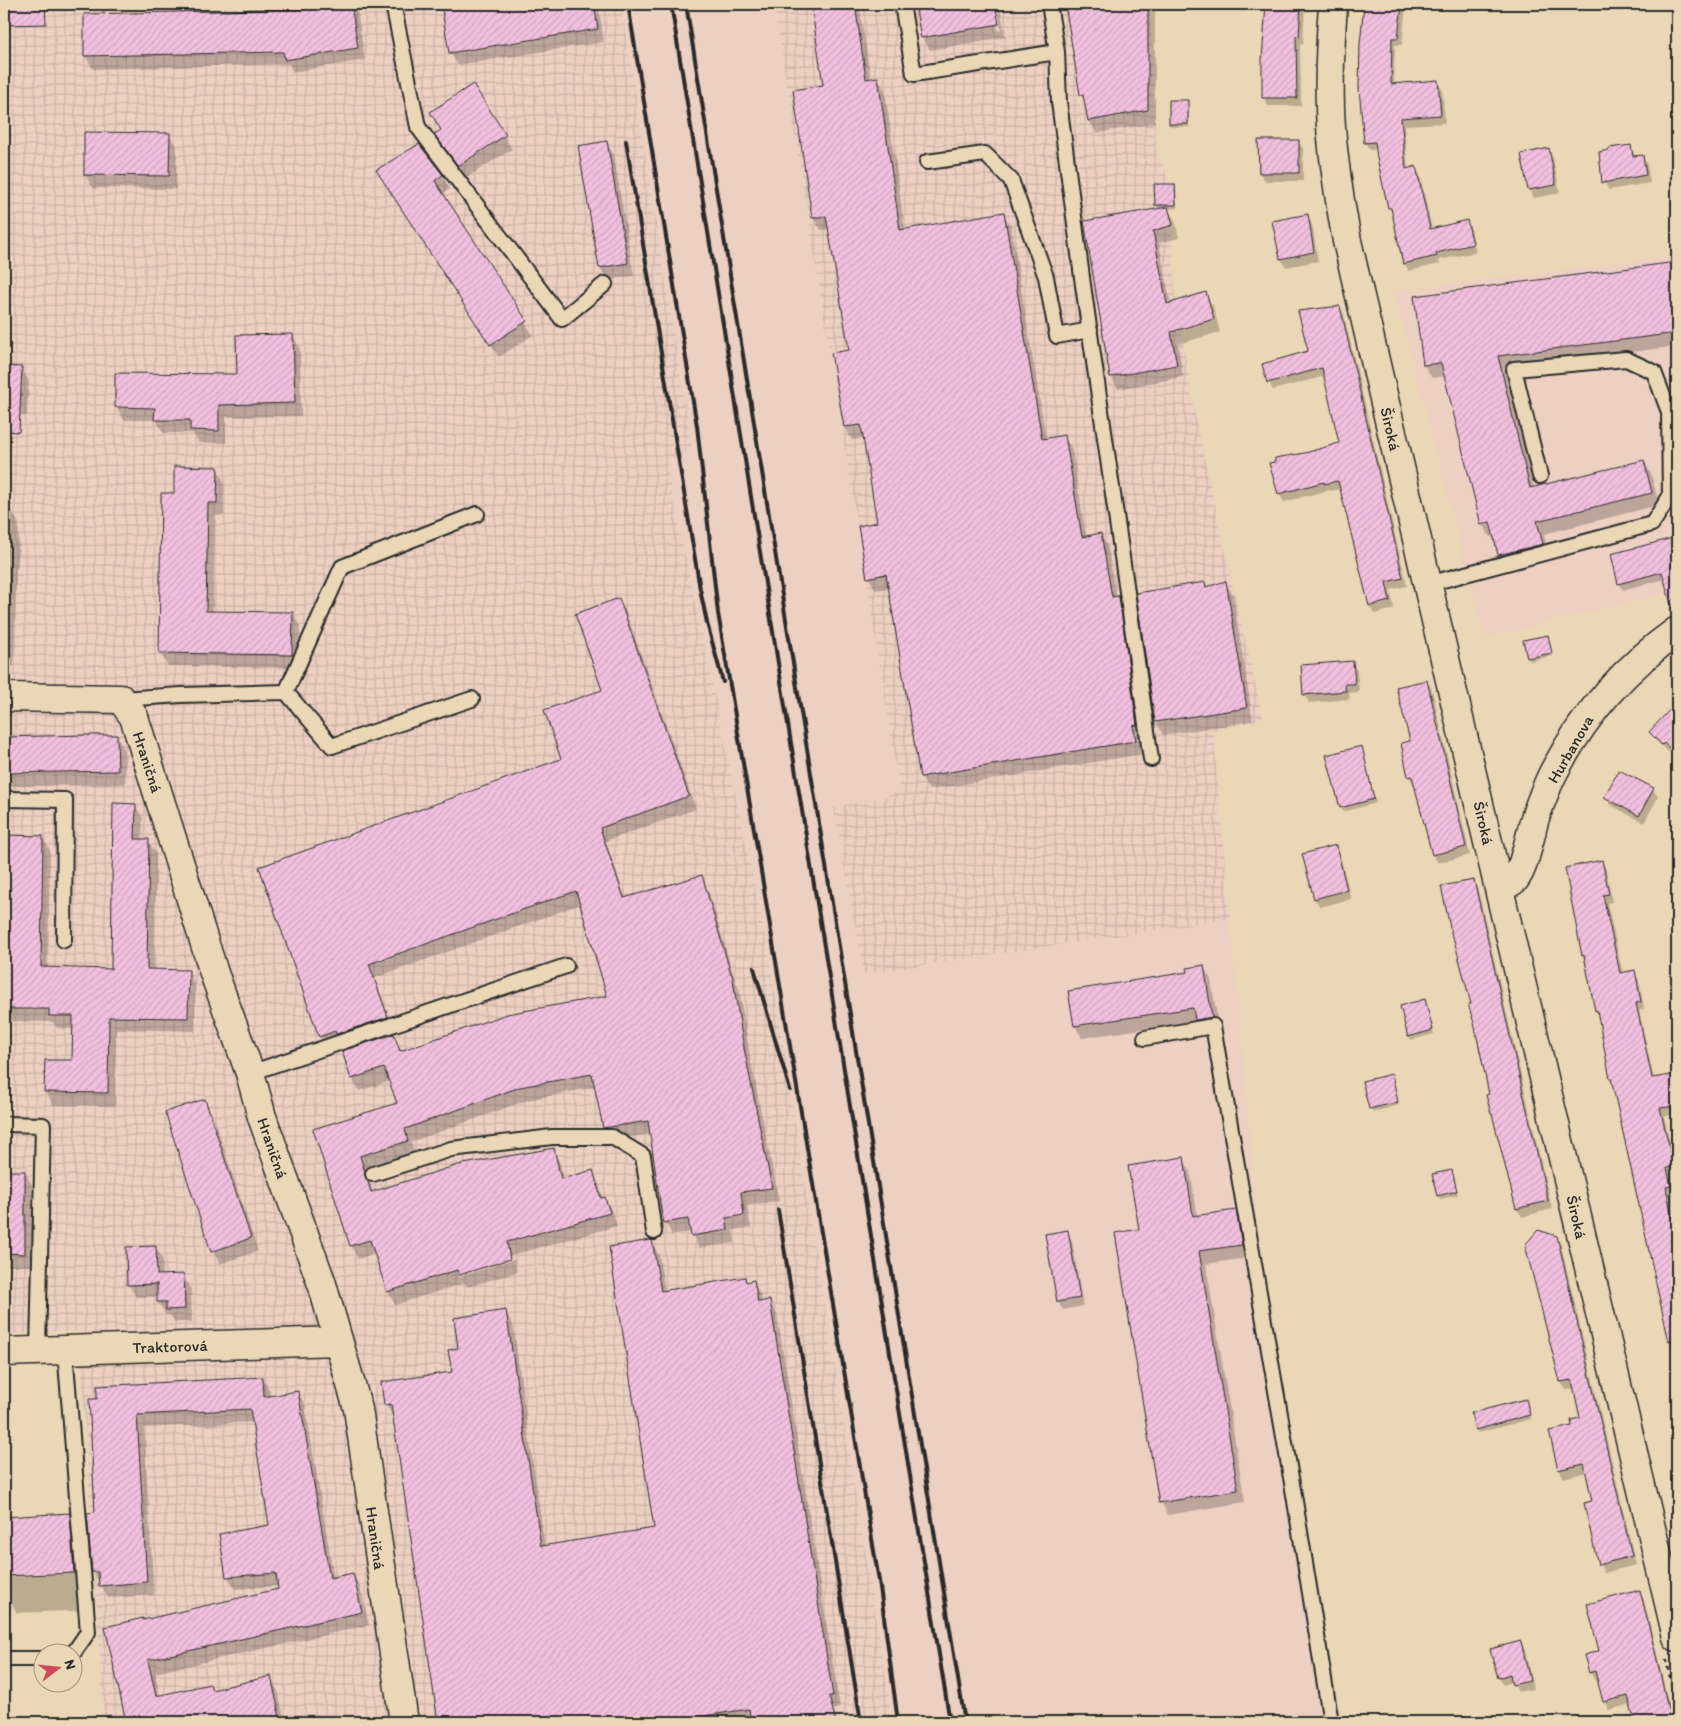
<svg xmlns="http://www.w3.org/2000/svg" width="1681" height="1726" font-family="Itim,sans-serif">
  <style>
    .built { fill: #ecd0c2 }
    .industrial { fill: url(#industrial-grid) }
    .shadow { fill: #0003 }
    .building { fill: url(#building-hatch); stroke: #2b2b2b }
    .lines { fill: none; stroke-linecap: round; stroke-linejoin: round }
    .service-casing { stroke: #2b2b2b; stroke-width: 18 }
    .minor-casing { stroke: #2b2b2b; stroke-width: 31 }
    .path { stroke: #2b2b2b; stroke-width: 3; stroke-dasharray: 4 4; stroke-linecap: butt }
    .service { stroke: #ead7b5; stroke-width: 14 }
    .minor { stroke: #ead7b5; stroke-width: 28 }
    .rail { stroke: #2b2b2b; stroke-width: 4 }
    .labels { text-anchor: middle; stroke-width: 4.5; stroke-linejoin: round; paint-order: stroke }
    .street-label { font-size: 16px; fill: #2b2b2b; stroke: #ead7b5 }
  </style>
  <defs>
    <pattern id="industrial-grid" width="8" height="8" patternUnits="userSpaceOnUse" patternTransform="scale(1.25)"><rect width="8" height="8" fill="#ecd0c2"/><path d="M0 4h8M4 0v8" fill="none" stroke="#cbb3a7"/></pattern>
    <pattern id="building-hatch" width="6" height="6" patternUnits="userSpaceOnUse" patternTransform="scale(1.25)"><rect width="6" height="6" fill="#f2c0df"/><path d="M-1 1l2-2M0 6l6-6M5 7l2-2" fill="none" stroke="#d0a5c0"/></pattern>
  </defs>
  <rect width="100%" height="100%" fill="#ead7b5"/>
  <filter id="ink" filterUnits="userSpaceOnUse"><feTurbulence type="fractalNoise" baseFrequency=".02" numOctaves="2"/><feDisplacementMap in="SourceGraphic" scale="10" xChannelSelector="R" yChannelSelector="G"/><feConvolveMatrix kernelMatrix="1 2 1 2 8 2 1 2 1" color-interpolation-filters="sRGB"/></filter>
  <g filter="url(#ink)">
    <!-- built -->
    <path class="built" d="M621,4H774L900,794L864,973L1230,919L1258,1229L1335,1722H893L806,1193L770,960L666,464L692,449Z
      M1677,256V590L1485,637L1394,291Z"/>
    <!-- industrial -->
    <path class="industrial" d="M4,4H621L692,449L666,464L770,960L806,1193L893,1722H104L79,1331L4,1334Z
      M774,4H1150L1156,151L1169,181L1175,294L1196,422L1263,719L1213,730L1230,919L864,974L834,808L900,793Z"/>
    <!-- shadow -->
    <path class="shadow" d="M4,4H54L8,11Z
      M247,4H356L365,60L293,72L289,64L93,69L85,56L247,12Z
      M442,4H598L604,42L458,65L450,52Z
      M812,4H859L871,79L878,78L885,91L905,230L1003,213L1011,226L1046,439L1064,437L1072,449L1086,537L1101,535L1108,548L1116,597H1118L1125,610L1144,738L1140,739L1142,754L929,790L921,777L890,588L876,590L868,577L879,523L865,438L852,440L845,427L850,351L829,229L821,230L813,218L825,86Z
      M917,4H994L998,31L1001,30L997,4H1000L1005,37L930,50L922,37Z
      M1066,4H1155V123L1097,133L1089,121L1086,104L1081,95Z
      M1267,4H1305L1303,45L1300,44L1301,106H1268L1264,98L1263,60Z
      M1365,4H1406L1402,45H1395L1394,85L1438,82L1442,89L1445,123L1404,125L1408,170L1415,168L1420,175L1432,229L1467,221L1471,229L1476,252L1439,260L1440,264L1409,271L1404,263L1393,214L1390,208L1377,149L1370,150L1365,143L1361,44Z
      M473,86L512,149L466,178L443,147L436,135L442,131Z
      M1187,101L1189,105V127H1172L1170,123Z
      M169,134L177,147L176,189L93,188L85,175Z
      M1298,141L1303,149V181H1265L1260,173Z
      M607,143L614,156L634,276L607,280L600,268Z
      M419,145L442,176L450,189L442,194L533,335L499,357L386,183Z
      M1630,146L1635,157L1642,156L1647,164L1650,183L1609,190L1604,182Z
      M1548,150L1553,158L1560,193L1534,198L1529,189Z
      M1156,185H1174L1176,189L1177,208L1168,209L1175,220L1179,238L1159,243L1171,304L1206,294L1213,306L1220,332L1178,344L1183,377L1118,389L1111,376L1085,222L1159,210L1156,205Z
      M1307,216L1312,224L1318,261L1286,267L1281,259Z
      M1677,264V377L1675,372L1671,347L1504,368L1534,489L1644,461L1651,474L1659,505L1544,534L1549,557L1507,567L1499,554L1495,536L1490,537L1482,524L1446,376L1432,378L1424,365L1415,297Z
      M1340,307L1344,315L1407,586L1390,590L1394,609L1374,614L1370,606L1341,489L1330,491L1329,490L1284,502L1279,494L1271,464L1341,444L1325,376L1273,390L1269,382L1309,352Z
      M292,335L300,348L301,416L226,417V443H199L193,433H163L156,420H124L116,407V375L238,376Z
      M4,367L21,368L29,381L27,416L4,415Z
      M217,468L224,481V515H215L213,612L292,613L300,626L299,668L168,666L160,653L175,494Z
      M4,510H11L19,523L18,568H16L14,666L4,665Z
      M1674,547L1677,560V576L1623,590L1619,583Z
      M1205,583L1207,588L1226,583L1233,595L1253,721L1163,735L1156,722L1137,594Z
      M618,599L626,612L696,809L606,841L626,899L701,877L708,890L736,983L739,988L751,1062L779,1201L747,1205L751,1228L733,1230L735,1243L699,1248L691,1232L672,1235L665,1222L651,1134L611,1140L604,1127L596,1087L528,1100L411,1142L415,1154L366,1169L373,1192L553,1150L560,1163L564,1179L592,1171L599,1184L603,1198H605L612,1211L617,1226L513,1255L459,1274V1277L514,1259L517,1272L468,1287L465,1283L395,1305L388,1292L376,1253L358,1259L351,1246L315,1130L398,1104L390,1081L359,1091L352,1078L393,1035L402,1052L608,997L581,904L375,978L394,1030L327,1049L320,1036L260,868L563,760L603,690Z
      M1547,637L1553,656L1530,661L1528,657Z
      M1352,662L1357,671L1359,692L1349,693L1350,699L1309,703L1304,694Z
      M1427,681L1432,690L1470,855L1438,863L1433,855L1416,784H1414L1409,776L1411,742Z
      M1673,708L1677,711V758L1669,750L1668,752L1656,741L1651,733Z
      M117,736L124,749L125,784L4,786V738Z
      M1362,748L1376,803L1343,812L1328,756Z
      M1653,789L1658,797L1644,823L1611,805L1606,797Z
      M135,805L143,818L142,840L148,841L156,854L154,970L188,971L195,984V1031L116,1029L115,1106L53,1105L46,1092L74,1061V1029L57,1028L53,1022L4,1021V836L42,837L50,850L48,969L112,970Z
      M1335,847L1340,855L1351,899L1320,907L1315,899Z
      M1602,861L1606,869L1612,902L1607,903L1623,974L1634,972L1639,980L1644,1009L1639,1010L1654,1079L1677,1076V1114L1664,1116L1672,1153L1677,1152V1211L1673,1212L1677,1235V1370L1613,1083L1611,1078L1599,1015L1596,1010L1583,955Z
      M1473,882L1478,890L1552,1209L1522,1217L1517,1209L1491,1095L1472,1004L1457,946L1454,940L1442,887Z
      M1203,966L1211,979L1219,1030L1203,1033L1196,1021L1082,1038L1075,1026Z
      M1424,1000L1434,1034L1411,1040L1409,1036Z
      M1391,1075L1399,1105L1373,1112L1371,1108Z
      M205,1100L212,1113L258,1251L220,1264L213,1251Z
      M4,1158L7,1163V1172H25L32,1185V1266H8L9,1293H4Z
      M1183,1158L1190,1171L1198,1217L1235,1212L1243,1224L1248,1258L1206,1264L1245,1502L1168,1515L1161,1502L1140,1230Z
      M1452,1171L1458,1195L1441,1199L1438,1196Z
      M1067,1232L1072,1240L1083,1306L1063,1310L1058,1302Z
      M1556,1237L1561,1245L1636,1565L1604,1573L1600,1564L1593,1502L1587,1472L1564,1478L1559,1469L1573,1427L1581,1419L1575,1388L1566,1390L1561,1382Z
      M651,1241L659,1255L665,1292L744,1278L747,1283L753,1282L761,1295L762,1302L769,1301L777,1314L840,1708L752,1722H439L394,1417H393L386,1405L453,1373L460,1349L506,1312L513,1325L545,1546L655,1529Z
      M156,1247L163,1260V1276H183L191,1288L192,1322H175L170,1315H166L158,1302V1297H136L128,1284Z
      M262,1378L270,1391V1397L298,1392L305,1405L334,1578L353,1574L360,1587L369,1625L155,1673L160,1696L210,1685L213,1691L270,1678L278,1691L285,1722H127L106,1627L143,1621L279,1590V1586L235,1589L227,1576L271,1526L253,1422L144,1428L154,1595L108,1598L92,1569L95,1610L17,1613L4,1591V1518L69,1515L92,1554L96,1513L90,1401Z
      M1525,1400L1531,1419L1478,1433L1476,1429Z
      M1639,1591L1644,1600L1673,1722H1636L1631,1704L1609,1710L1604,1702L1598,1680L1595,1681L1590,1672L1600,1652Z
      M1521,1642L1525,1650L1533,1689L1518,1692L1513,1682L1503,1685L1499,1677Z
      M342,1718L345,1722H317Z"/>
    <!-- building -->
    <path class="building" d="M4,4H45L46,24L4,25Z
      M306,4H351L358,48L285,60L283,52L84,56V14L307,9Z
      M441,4H594L598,29L449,53Z
      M811,4H855L866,79L878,77L900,230L1004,212L1042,439L1065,435L1082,537L1101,533L1112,597L1119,596L1137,725L1133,726L1136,741L920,777L886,574L867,578L858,526L877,522L861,425L844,427L831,353L849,350L826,216L812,218L793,90L823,85Z
      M915,4H995L999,24L921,38Z
      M1065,4H1148V110L1088,121L1083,95H1080Z
      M1266,4H1301L1299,37L1296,36L1297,98H1262V60Z
      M1364,4H1402L1398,38H1392L1391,84L1438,80L1441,115L1401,118L1406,169L1416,166L1430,229L1467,220L1473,244L1436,253L1437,256L1403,264L1391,208H1388L1377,158L1375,142L1364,143L1359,88L1360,44Z
      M473,84L506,135L458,166L434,134L441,130L430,112Z
      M1169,100H1188V124H1169Z
      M84,132L170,133L169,176L84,175Z
      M1258,140H1299V173H1259Z
      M607,141L628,263L599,268L578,146Z
      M419,144L443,175L435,181L527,321L490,345L376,170Z
      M1631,145L1633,156L1643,155L1646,175L1602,183L1599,152L1609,150V148Z
      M1549,148L1556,185L1528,190L1521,154Z
      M1154,184H1175L1176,205H1155Z
      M1168,207L1173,225L1153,231L1167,304L1206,292L1214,319L1171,332L1177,365L1110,377L1084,221Z
      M1308,214L1314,252L1280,259L1272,221Z
      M1677,262V333L1498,356L1530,488L1644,460L1652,493L1537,521L1543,544L1498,555L1490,522L1481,525L1441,363L1423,365L1414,296Z
      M1340,306L1403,578L1386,582L1390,601L1369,606L1338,481L1324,484V482L1278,494L1269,463L1275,462V458L1305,453L1339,443L1322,368L1267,383L1262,364L1308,351L1298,311Z
      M293,334L295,403L219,405V431L190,430V420H154L155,408L115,407V373L237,374L236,335Z
      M4,366L22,367L19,432L4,431Z
      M174,466L218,467L217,503H208L206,611L293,612L292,655L159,653L161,493H174Z
      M1677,537V604L1671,605L1662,572L1618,584L1611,554Z
      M1226,581L1247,708L1155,722L1136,593L1205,582L1206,587Z
      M619,598L689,796L600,828L624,898L702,875L731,974H732L744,1048L772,1188L741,1192L744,1215L726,1218L728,1230L691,1236L688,1219L663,1223L648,1121L603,1128L592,1074L520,1087L405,1129L408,1141L360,1156L371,1192L458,1165L554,1148L561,1179L593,1170L601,1198L605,1197L610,1213L507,1242L510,1259L459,1275L457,1270L387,1292L370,1240L350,1246L313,1129L397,1103L384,1068L351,1079L342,1051L394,1034L400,1051L507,1014L607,996L576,891L369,964L388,1017L336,1034L335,1031L319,1037L259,867L561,759L544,710L602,690L575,614Z
      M1548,635L1552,653L1527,658L1523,640Z
      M1353,661L1355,684H1345L1346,691L1303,695L1301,665Z
      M1427,680L1466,847L1432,855L1412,776L1408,777L1401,743L1410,741L1396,687Z
      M1677,702V755L1664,743L1662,745L1649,732Z
      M86,735H117L118,771L4,773V737Z
      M1362,746L1374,799L1340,808L1326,755Z
      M1619,770L1654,788L1639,816L1604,797Z
      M113,803L136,804L135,839H149L147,969L189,970L188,1018L109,1017L108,1093L44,1092L45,1060H72L73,1016H49V1009H4V835L43,836L41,967L111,969Z
      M1336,845L1347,890L1314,899L1302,854Z
      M1602,860L1609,894L1603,895L1620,973L1635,970L1641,1002L1636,1003L1652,1078L1677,1074V1106L1660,1108L1674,1167L1667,1168L1671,1186L1666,1187L1677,1244V1341L1669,1342L1611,1078L1610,1079L1597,1010L1595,1011L1584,955L1582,956L1565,868Z
      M1474,880L1548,1201L1516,1209L1492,1114H1491L1486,1095L1489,1094L1474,1023L1468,1004H1471L1454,940L1453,941L1441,886Z
      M1204,965L1212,1017L1195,1020L1193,1008L1074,1026L1068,991L1188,972L1187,968Z
      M1425,999L1433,1030L1408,1037L1400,1006Z
      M1392,1074L1398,1102L1369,1109L1362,1081Z
      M205,1099L251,1238L211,1252L165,1112Z
      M1184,1157L1193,1216L1236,1210L1242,1245L1199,1251L1238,1490L1159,1503L1115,1233L1139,1229L1128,1166Z
      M1452,1170L1457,1191L1437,1196L1432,1174Z
      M4,1171H25V1254L4,1253Z
      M1068,1230L1080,1298L1057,1302L1045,1234Z
      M1538,1230L1557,1236L1632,1556L1598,1565L1584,1503L1592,1501L1584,1464L1558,1470L1549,1431L1572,1426L1571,1420L1580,1418L1572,1380L1560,1382L1525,1245Z
      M650,1240H652L661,1291L745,1277L746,1282L754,1280L758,1302L770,1300L833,1696H829L836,1722H751L749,1709L665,1722H438L391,1404L384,1405L381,1382L452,1372L448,1350L458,1348L454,1318L506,1310L541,1546L654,1528L609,1247Z
      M156,1246L157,1275L184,1274L185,1309L166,1310V1302H157V1284L127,1285L126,1247Z
      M263,1377L264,1397L298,1391L330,1578L353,1573L362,1612L148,1660L156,1696L210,1684L212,1690L271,1676L281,1722H126L105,1627L143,1618V1620L278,1589L276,1573L226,1577L219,1534L269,1525L250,1409L137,1415L147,1582L99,1586L98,1572H92L87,1513L95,1512L89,1399H97V1386Z
      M1526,1399L1530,1415L1475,1430L1471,1413Z
      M70,1513L74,1573L4,1576V1517Z
      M1640,1590L1658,1664L1671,1722H1635L1628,1696L1603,1702L1595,1671L1589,1673L1584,1655L1599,1651L1587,1604Z
      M1521,1641L1530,1681L1512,1685L1510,1674L1498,1678L1490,1649Z"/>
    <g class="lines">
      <!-- service casing -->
      <g class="service-casing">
        <path id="service" d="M393,4L418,127L562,319L605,284
          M902,4L914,74L1057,52
          M1049,4L1057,52L1059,102L1083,285L1151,759
          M927,162L985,154L1011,180L1046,277L1057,336L1090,330
          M1428,584L1652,524L1670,496L1669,412L1654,372L1626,359L1514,369L1540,476
          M286,692L332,746L472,699
          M121,699L181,695L286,692L342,567L477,514
          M4,799L65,800L64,940
          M1145,1038L1213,1026L1294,1495L1331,1722
          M250,1073L566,966
          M4,1124L43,1125L38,1350
          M373,1174L451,1149L552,1137H612L643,1156L654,1232
          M65,1350L88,1632L72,1655
          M4,1659H42"/>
      </g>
      <!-- minor casing -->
      <g class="minor-casing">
        <path id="minor" d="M1333,4C1330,45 1328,86 1331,127C1334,166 1340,203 1347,241L1499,889L1677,1637
          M4,697L121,699L134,717L214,973L250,1073L262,1117L322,1284L358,1409L404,1722
          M1499,889C1503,886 1511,883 1515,879C1525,867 1530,834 1535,818C1541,801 1548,781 1557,766C1588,710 1625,668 1677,631
          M4,1352L337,1341"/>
      </g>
      <!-- path -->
      <path class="path" d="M1666,1659L1677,1708"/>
      <!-- service -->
      <use href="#service" class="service"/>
      <!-- minor -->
      <use href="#minor" class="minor"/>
      <!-- rail -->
      <path class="rail" d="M628,4L697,426L718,613L880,1587L898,1722
        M671,4L950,1722
        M686,4L965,1722
        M626,141L700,589L707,623L723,682
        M754,968L790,1090
        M778,1210L861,1722"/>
    </g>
  </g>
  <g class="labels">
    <!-- street labels -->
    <g class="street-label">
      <text transform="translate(1391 429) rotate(77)" y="6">Široká</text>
      <text transform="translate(1570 749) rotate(-60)" y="6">Hurbanova</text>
      <text transform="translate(148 762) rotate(72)" y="6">Hraničná</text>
      <text transform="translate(1484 823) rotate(77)" y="6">Široká</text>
      <text transform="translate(273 1148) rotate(71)" y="6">Hraničná</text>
      <text transform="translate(1577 1217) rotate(77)" y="6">Široká</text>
      <text transform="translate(170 1346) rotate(-2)" y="6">Traktorová</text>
      <text transform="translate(376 1538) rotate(82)" y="6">Hraničná</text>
    </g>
  </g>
  <!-- margin -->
  <rect width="1681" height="1726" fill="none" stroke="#ead7b5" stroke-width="20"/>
  <rect x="10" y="10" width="1661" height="1706" fill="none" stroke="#2b2b2b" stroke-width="2" filter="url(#ink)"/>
  <!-- north arrow -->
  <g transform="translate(58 1668) rotate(74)"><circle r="24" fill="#ead7b5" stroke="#9e927e"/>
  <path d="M0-4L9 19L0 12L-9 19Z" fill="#d1495b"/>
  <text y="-8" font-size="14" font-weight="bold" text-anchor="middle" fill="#2b2b2b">N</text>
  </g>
</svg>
